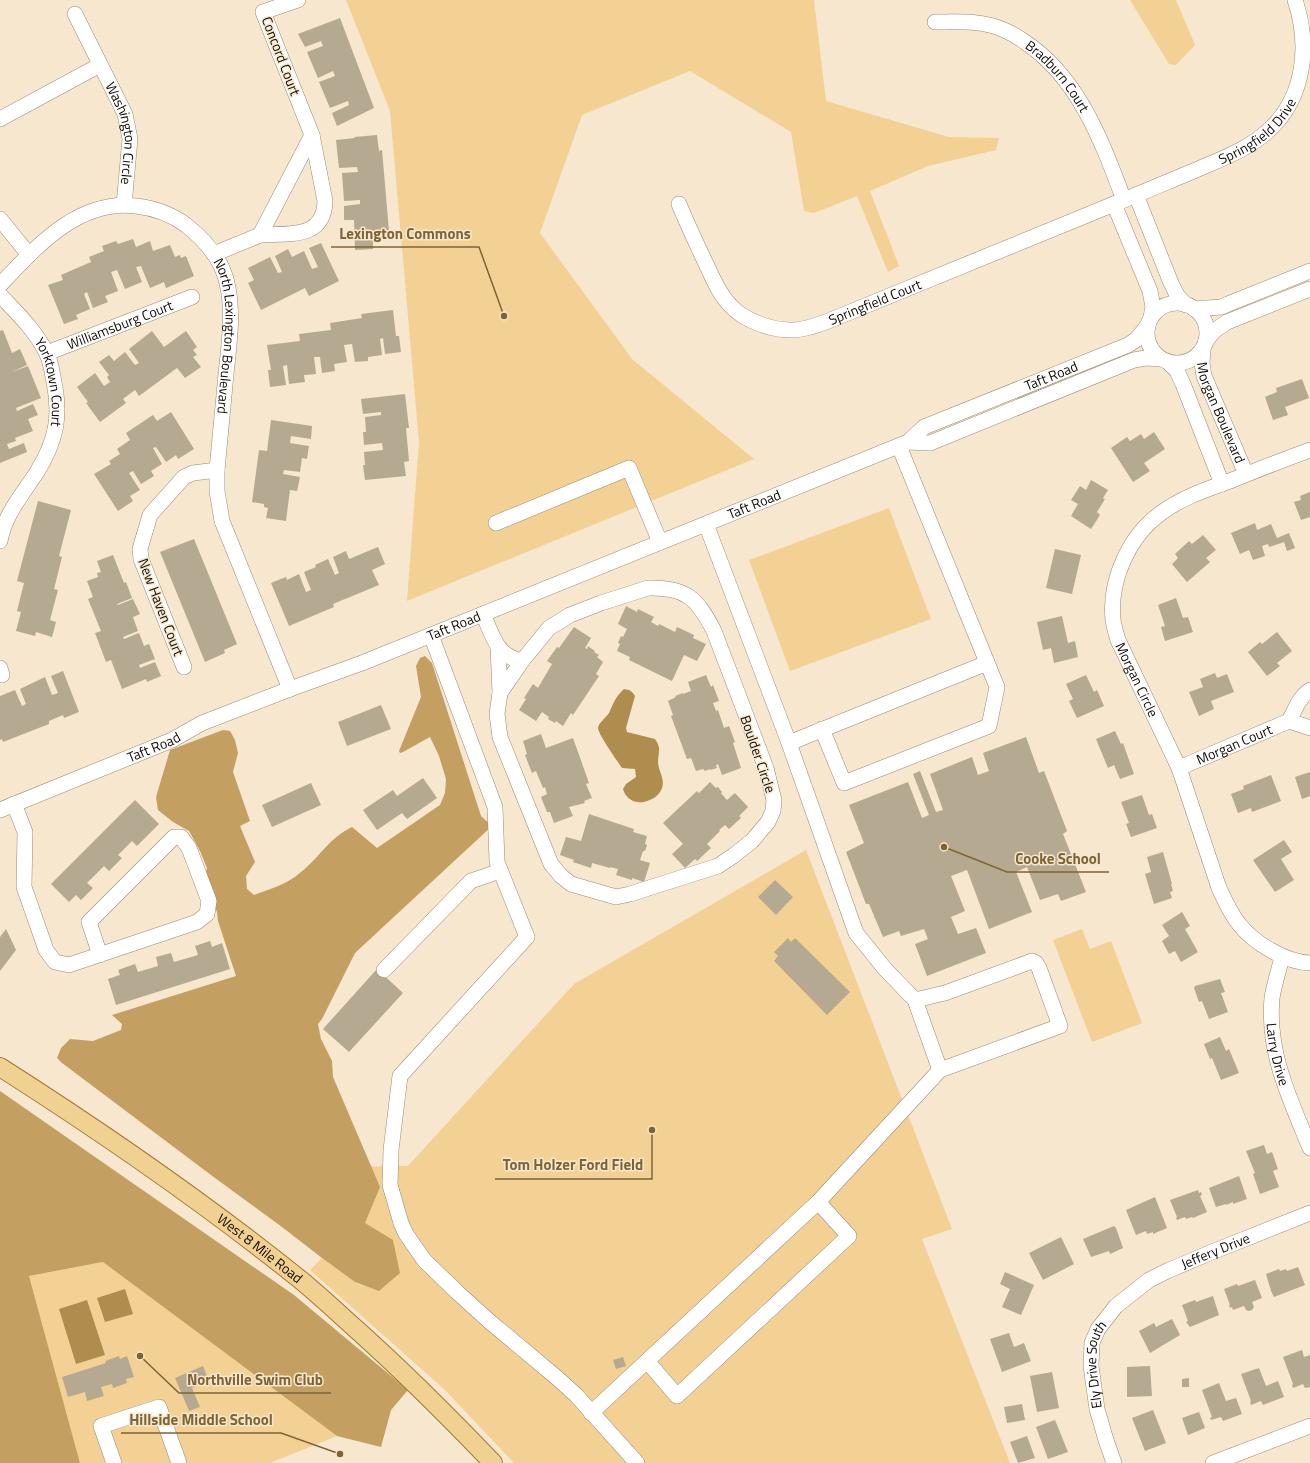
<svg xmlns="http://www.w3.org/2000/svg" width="1310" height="1463" font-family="'Titillium Web',sans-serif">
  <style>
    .green { fill: #f3d195 }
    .forest { fill: #c3a061 }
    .water { fill: #ae8d4e }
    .building { fill: #b6a991 }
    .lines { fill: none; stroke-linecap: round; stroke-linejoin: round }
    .minor-casing { stroke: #988b74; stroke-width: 16 }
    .major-casing { stroke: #9d7931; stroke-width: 20 }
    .minor { stroke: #fff; stroke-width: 15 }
    .major { stroke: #f1d191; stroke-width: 18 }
    .labels { text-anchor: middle; stroke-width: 3; stroke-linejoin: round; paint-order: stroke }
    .street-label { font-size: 14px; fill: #110c05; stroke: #f6e7ce }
    .leader { fill: none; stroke: #7d6435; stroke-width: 1.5 }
    .callout-dot { fill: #7d6435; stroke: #f6e7ce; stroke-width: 1.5 }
    .callout-label { font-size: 15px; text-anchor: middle; font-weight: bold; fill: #7d6435; stroke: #f6e7ce; stroke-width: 3; stroke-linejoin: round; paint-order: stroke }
  </style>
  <rect width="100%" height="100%" fill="#f6e7ce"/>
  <!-- green -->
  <path class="green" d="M346,0H814L826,101L949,137L999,138L996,150L928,166L870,191L899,266L888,272L857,196L814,213L804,211L791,132L690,71L582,115L540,233L632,359L754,459L407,601L419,442L390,111Z
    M1130,0H1176L1195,45L1176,65L1169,64Z
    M889,508L931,619L790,671L749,560Z
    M806,850L952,1229L922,1239L1010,1463H514L445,1390L310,1270L322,1258L358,1284L379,1290L368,1250L336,1167L408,1166L574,984Z
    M1082,929L1090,949L1111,941L1142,1023L1092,1042L1053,940Z
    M104,1262L337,1436L270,1463H80L29,1276Z"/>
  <!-- forest -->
  <path class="forest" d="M425,656L432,663L481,816L492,826L355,953L322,1019L318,1024L321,1039L332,1061L333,1077L380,1187L365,1223L393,1240L400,1273L379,1291L355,1282L322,1258L282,1227L215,1178L62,1063L57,1058L61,1048L70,1039L93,1041L121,1030L122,1024L112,1015L236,976L218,921L217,912L204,880L207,868L200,851L189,831L173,822L158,810L156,797L170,750L223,730L230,731L235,740L238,753L233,772L250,821L240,826L255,862L246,876L247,889L254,895C270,889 288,884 301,872C320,857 329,838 352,827L377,848L440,805L445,793L446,779L439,756L430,737L403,752L400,753L399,751L421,697L416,666L420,658Z
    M0,1091L294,1295L408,1390L391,1410L381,1447L337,1436L103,1262L29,1276L80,1463H0Z"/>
  <!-- water -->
  <path class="water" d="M624,689C630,690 632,691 635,696L626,728L627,732L655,739C662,749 658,752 658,763C659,772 665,779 662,788C657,803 629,810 623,789L626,784L636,777L635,769L622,768C618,762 598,734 598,728C599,722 606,718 609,713C613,704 616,696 624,689Z
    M125,1289L133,1314L105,1322L97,1298Z
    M87,1300L105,1355L76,1364L59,1309Z"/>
  <!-- building -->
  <path class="building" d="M340,18L374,108L337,126L332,113L349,105L348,101L330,108L319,82L335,76L333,71L318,78L307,52L323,46L321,41L305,47L298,34Z
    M377,135L379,151L382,150L389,231L388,233L376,234V238L373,239V249L355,250L354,220H344V206L360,204V200L344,201L342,173L358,172L357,167L339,168L336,140L355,138L354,137Z
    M133,239L136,247L150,241L153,251L170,245L175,257L180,255L181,258L186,256L194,276L166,288L164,282L150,288L141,266L136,267L142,282L125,289L117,270L111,272L118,291L105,296L108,302L93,308L87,292L84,294L90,309L76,315L78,319L64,324L48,285L63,280L61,275L91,262L89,257L104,251L102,246L116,241L118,244Z
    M321,243L339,281L309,296L305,288L261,310L248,283L254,280L248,268L270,257L278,273L282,272L275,256L288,249L292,257L304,251L312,269L318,267L309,248Z
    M393,310L396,336H399L401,352L385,354L383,338L380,339L382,355L368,357V361L355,362L352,344L344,345L347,362L334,364L335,371L322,373L320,357H314L316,374L304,375L305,382L289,384L287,365L283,366L286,385L270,387L268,370H271L267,345L300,341L299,334L331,330L330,323L362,318L361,314Z
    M3,330L12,353L20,349L27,365L12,372L28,366L41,398L16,408L17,411L33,404L38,415L28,419L33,431L15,438L16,441L7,444L9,449L24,443L27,452L0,463V331Z
    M152,331L164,347L186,331L197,347L193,350L197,355L193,357L201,367L185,378L177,368L139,396L135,390L123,399L126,403L100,422L86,403L88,402L77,387L95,373L104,386L110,382L107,377L109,375L99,362L109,355L114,361L125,352L135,365L139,363L129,349Z
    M1302,379L1309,398L1285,407L1288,415L1273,420L1265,397L1277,392L1276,388Z
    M405,394L409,428H406L409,461L404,462L406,476L365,480L363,465H365L364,452L383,450L382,443L364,445L363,432H366L365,417L381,415V412L363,414L361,399Z
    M171,412L194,449L178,459L176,455L166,462L156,447L153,448L162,464L151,471L154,476L141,484L133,471L129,473L140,490L130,496L133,501L118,511L94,474L111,464L109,461L120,454L117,449L130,440L126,433L153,415L157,421Z
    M271,420L312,426L311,439L291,436L290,443L309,446L307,459L302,458L300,472L284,470L283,474L300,477L297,491L290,490L286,521L266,518L268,508L264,507V504L252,502L259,450L267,451Z
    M1154,432L1165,449L1144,463L1150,471L1133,482L1111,448L1127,437L1130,441L1141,434L1144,439Z
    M1091,480L1108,490L1103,498L1105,499L1097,512L1100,515L1091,529L1071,516L1078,504L1071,500L1080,486L1086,490Z
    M1310,492V517L1301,520L1294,502L1301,500L1300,496Z
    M38,501L71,510L59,556L62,557L54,589L58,590L50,620L56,622L52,637L36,632L35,636L16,631L21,612L17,611L24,583L17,581Z
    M1255,523L1257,530L1271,524L1277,538L1289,533L1295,548L1287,551L1284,542L1269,547L1268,544L1262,546L1265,556L1253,560L1249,550L1240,554L1231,533Z
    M1203,535L1216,550L1206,558L1210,562L1187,582L1172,564L1178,558L1175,554L1189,541L1192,544Z
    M194,539L237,644L224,650L225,653L205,662L160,552Z
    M378,547L385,564L372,570L379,585L333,604L334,607L289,626L271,583L286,577L287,580L299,574L306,592L311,590L304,572L316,567L315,565L328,559L335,575L339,573L333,557L346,551L349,559Z
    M1055,549L1081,555L1072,594L1046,588Z
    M113,555L124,583L126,582L132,598L117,604L118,605L133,599L140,614L133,617L138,631L123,637L124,639L139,633L144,646L149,644L155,659L139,665L140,668L155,662L161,676L147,682L146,679L122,689L111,660L106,662L95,633L101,631L88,599L93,597L87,581L98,577L97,573L101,572L97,561Z
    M1176,598L1183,618L1188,617L1193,632L1165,641L1161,627L1165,626L1158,605Z
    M626,606L637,612L638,609L654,617L651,622L658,626L659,624L675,632L677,627L694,635L693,638L706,644L697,661L684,655L672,681L629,660L630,657L617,651L620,644L618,643L621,636L623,637L627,629L618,624Z
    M1062,616L1068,643L1075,641L1078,657L1054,663L1051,648L1043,650L1037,622Z
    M574,627L591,638L585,648L587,649L588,646L595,651L594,652L599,655L597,657L603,662L596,674L599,676L573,715L571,713L563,726L556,721L555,723L548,719L549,717L542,712L536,721L519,710L526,699L524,698L533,684L538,688L552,664L547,661L557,647L559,648Z
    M1277,632L1292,651L1277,663L1280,666L1267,676L1248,652L1260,642L1262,644Z
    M63,671L79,712L64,718L63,715L49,721V724L3,742L2,739L0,740V696L15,690L22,706L26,704L20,689L45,677L52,695L58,693L51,676Z
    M1215,673L1217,678L1227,674L1234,692L1211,701L1214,709L1199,716L1189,692L1203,687L1200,679Z
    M706,675L711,687L713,685L719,701L713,703L716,711L718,710L724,728L729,726L735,742L733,743L741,768L722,775L718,764L716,765L717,768L710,770V769L705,771L703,769L696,771L691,758L687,759L671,716L673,715L668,701L676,697L675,696L683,693V694L691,691L688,682Z
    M1086,675L1094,692L1097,690L1104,706L1077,718L1069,701L1073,699L1066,684Z
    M381,705L391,729L347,746L338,722Z
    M1115,731L1121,744L1123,743L1134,774L1120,779L1114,765L1108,768L1096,739Z
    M541,734L546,748L573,738L589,783L586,784L592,798L584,801L585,803L569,807L573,816L554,823L550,812H547L541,797L547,794L545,787L543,788L536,771L532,773L525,755L527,754L523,741Z
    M1026,737L1039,773L1044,771L1067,831L1063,834L1086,892L1061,901L1058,894L1040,900L1027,867L1016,872L1032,912L989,929L967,870L951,876L965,911L951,917L958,934L976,928L986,953L927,976L915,944L928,939L924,929L901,936L899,931L883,937L869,904H866L846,852L864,843L849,805L908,782L922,818L929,815L913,774L920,771L936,812L943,810L930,774L972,757L978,775L989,771L983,753Z
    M1310,772V796L1302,799L1295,777Z
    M1271,775L1281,801L1252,812L1251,808L1238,813L1231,794L1244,789L1243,786Z
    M423,778L437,798L407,819L402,813L377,830L363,810L393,790L397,796Z
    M710,782L716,788L718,787L722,792L721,793L727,800L735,793L748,807L739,816L741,818L729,829L725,825L719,830L720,831L707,844L711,848L697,861L695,859L685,868L672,854L683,844L663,823L697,791L699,793Z
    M311,783L321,805L272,827L262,805Z
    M1142,795L1149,815L1152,814L1157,828L1131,837L1126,824L1129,823L1121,802Z
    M135,800L159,824L137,846L132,841L118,855L122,858L109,871L104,866L87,883L93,888L81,900L76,895L69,902L51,884Z
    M589,814L634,829L633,832L647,836L645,844L647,845L645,851H643L640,860L650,863L644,882L632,878V880L616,875L618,869L610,867V868L592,863L591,868L573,862L574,860L560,855L566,837L581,841Z
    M1284,840L1292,852L1281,859L1294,880L1275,892L1253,860Z
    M1163,852L1172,884H1171L1173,891L1170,892L1172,898L1154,904L1145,874L1151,872L1147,857Z
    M775,880L793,897L776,915L758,897Z
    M1182,912L1190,926L1185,929L1198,952L1181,962L1175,951L1169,954L1162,941L1169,936L1162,925Z
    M6,929L16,950L0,971V937Z
    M788,938L791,942L795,938L850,992L827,1015L774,961L778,956L774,952Z
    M210,941L212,947L222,943L230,969L116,1005L108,979L120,975L118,970L135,964L138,972L158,966L156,957L171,953L174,962L198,955L195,946Z
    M377,969L403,993L349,1052L323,1029Z
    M1220,979L1225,992L1221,993L1228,1012L1209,1019L1202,1001L1199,1002L1194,988L1195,986Z
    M1220,1037L1226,1051L1229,1049L1239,1073L1221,1080L1212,1058L1210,1059L1204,1044Z
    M1264,1145L1267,1154L1272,1152L1278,1169L1273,1171L1279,1187L1260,1194L1253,1174L1255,1173L1246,1151Z
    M1239,1176L1247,1199L1233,1204V1202L1226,1205V1204L1216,1207L1209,1188Z
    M1198,1190L1199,1193L1201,1192L1202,1195L1200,1196L1207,1212L1193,1218L1192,1217L1186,1219L1185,1217L1177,1220L1176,1218L1177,1217L1170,1200Z
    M1155,1197L1167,1228L1153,1234V1232L1147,1234L1146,1231L1136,1235L1126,1210Z
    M1114,1226L1116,1228L1123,1248L1110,1254L1109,1251L1091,1257L1083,1239Z
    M1061,1237L1074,1264L1043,1280L1029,1253Z
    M1298,1267L1305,1285L1274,1297L1271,1291L1266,1274L1279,1269L1280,1271L1286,1269L1287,1271Z
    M1005,1272L1034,1285L1021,1315L1002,1307L1010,1289L1000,1284Z
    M1255,1280L1262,1298L1252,1302L1254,1307L1252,1310L1249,1311L1246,1310L1244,1306L1233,1310L1232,1307L1230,1308L1229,1305H1230L1224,1289L1237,1284L1238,1286Z
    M1213,1296L1219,1315L1190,1327L1186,1322L1188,1321L1182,1305L1195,1300L1196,1302Z
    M1172,1319L1180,1335L1150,1353L1139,1331L1154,1323L1156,1327Z
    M1009,1333L1014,1347L1024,1343L1031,1361L1002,1372L990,1339Z
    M1302,1350L1304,1357L1310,1355V1387L1305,1388L1303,1384L1293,1388L1292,1385L1293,1384L1283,1357Z
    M119,1356L120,1359L127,1356L134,1377L126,1379L127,1383L113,1388L112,1384L101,1387L104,1396L87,1401L85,1392L68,1397L62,1377L106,1363L105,1361Z
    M623,1357L626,1366L616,1369L613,1360Z
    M203,1366L209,1381L192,1388L200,1407L189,1411L175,1378Z
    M1150,1366L1152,1396L1127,1397V1367Z
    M1259,1368L1266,1386L1278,1381L1284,1397L1263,1405L1261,1401L1251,1405L1250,1402L1251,1401L1241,1374Z
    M1052,1372L1059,1408L1037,1412L1030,1376Z
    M1189,1378V1387H1182V1379Z
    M1219,1383L1226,1401L1236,1398L1242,1414L1223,1421L1221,1417L1211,1420L1210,1418L1212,1417L1202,1390Z
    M1022,1404L1025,1420L1007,1423L1004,1407Z
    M1153,1410L1166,1443L1145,1451L1132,1418Z
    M1199,1412L1205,1428L1188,1435L1182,1418Z
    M1055,1420L1068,1452L1048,1459L1036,1427Z
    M1027,1436L1035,1458L1018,1463L1010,1442Z"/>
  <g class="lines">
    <!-- minor casing -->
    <g class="minor-casing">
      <g id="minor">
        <path id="s1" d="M75,14L125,114L130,139L124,205"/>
        <path id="s2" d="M935,22C958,22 983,20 1004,30C1012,33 1019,38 1025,42C1079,78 1102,142 1124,200"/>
        <path d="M0,119L100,65"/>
        <path d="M1136,195L1171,283L1177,295L1186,305"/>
        <path id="s3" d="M679,204C688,226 698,247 708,268C714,281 720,295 730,305C744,321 773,331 794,330C809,329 824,323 838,317C930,280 1022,242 1114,204C1142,193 1169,181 1196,170C1221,159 1249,149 1269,130C1305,97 1310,45 1295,0"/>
        <path d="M1114,204L1150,291L1153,307L1151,317"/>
        <path d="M0,219L29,255"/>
        <path d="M260,235C288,233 324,240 325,201L312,135"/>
        <path d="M214,254L260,235L312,135L263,12L298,0"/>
        <path id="s4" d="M0,285C36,247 78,199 136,206C154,208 171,214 186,225C205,240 222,260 227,283C234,313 229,344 226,374C223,406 220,438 217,470V491L222,521L290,689"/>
        <path id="s5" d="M0,295C17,313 35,330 46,352C51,361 52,372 54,382C61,417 56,441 37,472C22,495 5,514 0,541"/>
        <circle cx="1177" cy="333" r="30"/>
        <path d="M1194,309L1221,307L1228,304L1310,271"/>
        <path d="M1206,341L1214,331L1227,322L1310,289"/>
        <path id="s6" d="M1203,349L1202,363L1204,376L1246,474"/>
        <path id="s7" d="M47,353L192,297"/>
        <path d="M1168,362L1177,371L1183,384L1222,484"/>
        <path d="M908,442L930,443L1134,360L1146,358L1161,359"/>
        <path id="s8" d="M1310,450C1282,460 1255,471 1227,482C1205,490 1181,498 1161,513C1129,536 1109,580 1113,620C1114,626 1116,634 1118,640L1179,768L1219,888C1225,901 1230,913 1239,924C1254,943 1285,962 1310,963"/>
        <path d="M496,523L629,468L660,542"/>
        <path d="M706,524L789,743L856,933L885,969L915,1000L940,1070L1060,1026L1039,968L1036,963L1032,961L945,993L915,1000"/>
        <path d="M648,588C686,587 697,598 714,631L766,768L774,800L773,811L768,822L752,841L733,856L718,866L630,894L616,897L571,884L561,876L551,864L500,737L497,714L500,693L522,661L549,628L570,615L601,603Z"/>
        <path d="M483,614C493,636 496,656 522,661"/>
        <path d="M431,635L495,807L497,862L527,937L400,1076L391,1150L390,1185L401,1223L406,1234L424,1260L457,1292L489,1321L556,1377L576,1395L637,1463"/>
        <path d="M498,647L500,693"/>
        <path d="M184,667L141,559L140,549L150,515L184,477L193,473L217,470"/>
        <path d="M0,668L2,675"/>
        <path d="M1289,721L1310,728"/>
        <path d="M822,729L844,783L989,726L997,687L899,446"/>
        <path d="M789,743L987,663"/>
        <path id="s9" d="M1179,768L1289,721L1298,703L1304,695L1310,690"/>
        <path d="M14,804L25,832L24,887L44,944L46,950L55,962L69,965L197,922L207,914L209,901L189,848L181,837H174L89,922L100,955"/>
        <path id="s10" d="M0,810L172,740L202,723L290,689L362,663L908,442L924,427L1128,345L1137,339L1148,325"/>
        <path id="s11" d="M1282,957C1279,970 1274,985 1272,998C1267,1053 1290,1099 1310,1148"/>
        <path d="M384,970L471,881L500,871"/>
        <path d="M647,1361L677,1396L849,1236L818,1202"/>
        <path d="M591,1413L818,1202L940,1070"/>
        <path d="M114,1463L101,1426L159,1407L179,1463"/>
        <path id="s12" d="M1114,1463L1106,1440L1097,1409L1091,1366L1092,1343L1098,1329L1116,1306L1149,1280L1167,1271L1212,1252L1310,1213"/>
        <path d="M1213,1463L1310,1426"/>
      </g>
    </g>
    <!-- major casing -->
    <g class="major-casing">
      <g id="major">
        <path id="s13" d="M0,1067C102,1132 202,1201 297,1277C317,1293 337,1312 356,1329C404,1372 449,1417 493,1463"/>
      </g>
    </g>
    <!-- minor -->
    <use href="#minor" class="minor"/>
    <!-- major -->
    <use href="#major" class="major"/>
  </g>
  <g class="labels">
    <!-- street labels -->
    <g class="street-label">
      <text transform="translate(281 56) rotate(69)" y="5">Concord Court</text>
      <text dy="5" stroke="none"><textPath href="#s2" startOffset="142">Bradburn Court</textPath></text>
      <text dy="5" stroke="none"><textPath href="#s3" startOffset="691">Springfield Drive</textPath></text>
      <text dy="5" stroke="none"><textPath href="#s1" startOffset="130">Washington Circle</textPath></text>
      <text dy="5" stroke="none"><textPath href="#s3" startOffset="270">Springfield Court</textPath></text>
      <text dy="5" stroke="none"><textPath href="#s7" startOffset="78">Williamsburg Court</textPath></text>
      <text dy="5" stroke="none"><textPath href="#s4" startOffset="343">North Lexington Boulevard</textPath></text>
      <text dy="5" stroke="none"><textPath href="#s10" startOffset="1139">Taft Road</textPath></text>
      <text dy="5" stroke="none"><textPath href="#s5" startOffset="104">Yorktown Court</textPath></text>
      <text dy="5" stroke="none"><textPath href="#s6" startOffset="67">Morgan Boulevard</textPath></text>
      <text dy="5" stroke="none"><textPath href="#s10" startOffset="814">Taft Road</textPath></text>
      <text transform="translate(161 607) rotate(69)" y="5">New Haven Court</text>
      <text dy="5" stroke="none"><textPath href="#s10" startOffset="490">Taft Road</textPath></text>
      <text dy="5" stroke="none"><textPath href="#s8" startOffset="349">Morgan Circle</textPath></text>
      <text dy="5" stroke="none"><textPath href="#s9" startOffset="60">Morgan Court</textPath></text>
      <text dy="5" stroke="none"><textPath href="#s10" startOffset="166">Taft Road</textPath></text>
      <text transform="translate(758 754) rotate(71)" y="5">Boulder Circle</text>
      <text dy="5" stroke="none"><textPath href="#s11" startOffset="99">Larry Drive</textPath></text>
      <text dy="5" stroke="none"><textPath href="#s13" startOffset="317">West 8 Mile Road</textPath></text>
      <text dy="5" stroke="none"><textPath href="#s12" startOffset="282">Jeffery Drive</textPath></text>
      <text dy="5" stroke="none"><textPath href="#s12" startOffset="102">Ely Drive South</textPath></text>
    </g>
  </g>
  <!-- callouts -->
  <path class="leader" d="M504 316L479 247H331M944 847L1007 872H1109M652 1130L652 1179H495M140 1356L179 1393H331M340 1454L281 1433H121"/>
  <g class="callout-dot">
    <circle cx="504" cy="316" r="4"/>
    <circle cx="944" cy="847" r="4"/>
    <circle cx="652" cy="1130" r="4"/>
    <circle cx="140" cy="1356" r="4"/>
    <circle cx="340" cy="1454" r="4"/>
  </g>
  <g class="callout-label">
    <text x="405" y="239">Lexington Commons</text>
    <text x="1058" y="864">Cooke School</text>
    <text x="573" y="1170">Tom Holzer Ford Field</text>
    <text x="255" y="1385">Northville Swim Club</text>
    <text x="201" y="1425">Hillside Middle School</text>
  </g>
</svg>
